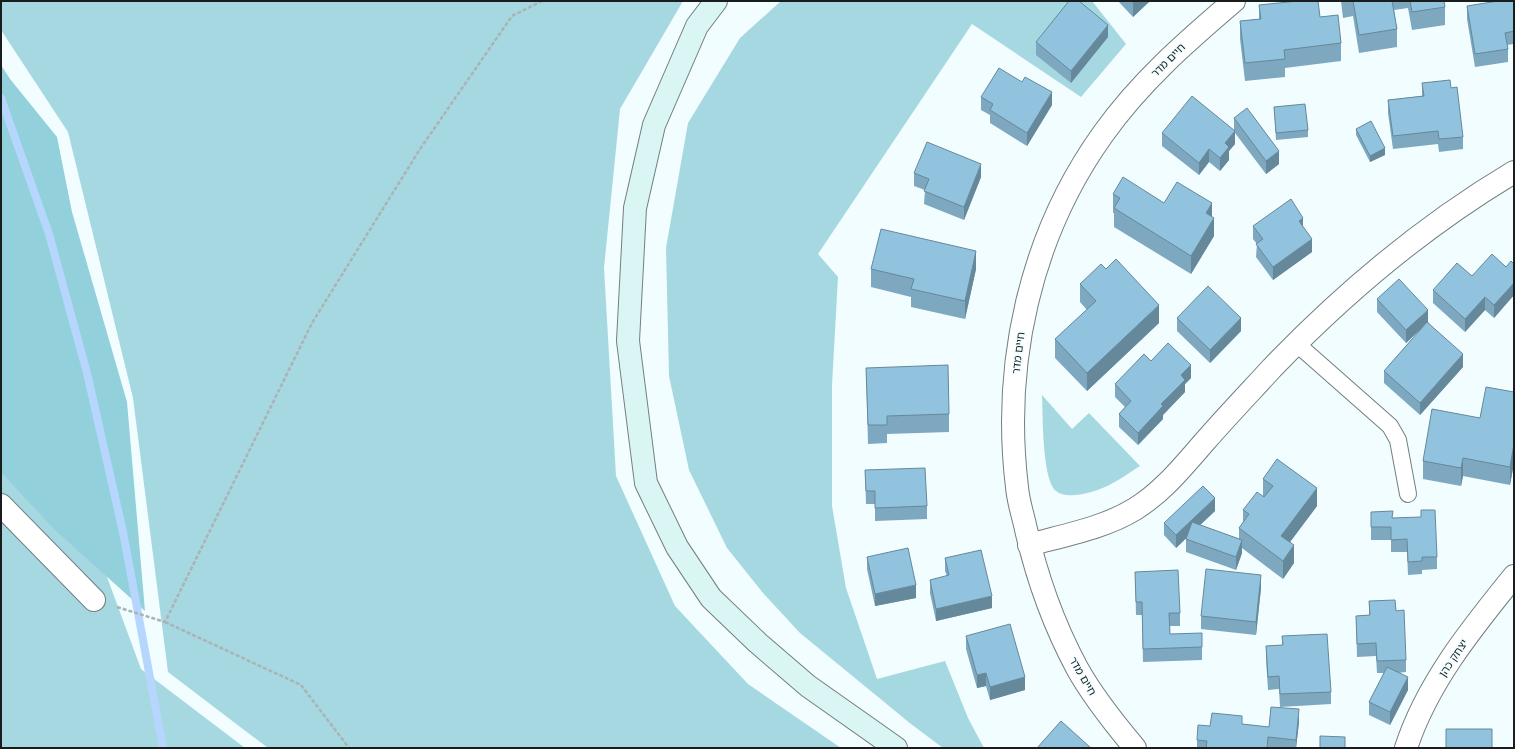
<svg xmlns="http://www.w3.org/2000/svg" width="1515" height="749" font-family="'Nunito Sans','Noto Sans Hebrew',sans-serif">
  <style>
    .green { fill: #a6d8e1 }
    .forest { fill: #92d0dc }
    .lines { fill: none; stroke-linecap: round; stroke-linejoin: round }
    .stream { stroke: #b6d6fd; stroke-width: 8 }
    .service-casing { stroke: #737e80; stroke-width: 18 }
    .minor-casing { stroke: #737e80; stroke-width: 24 }
    .tertiary-casing { stroke: #737e80; stroke-width: 24 }
    .secondary-casing { stroke: #737e80; stroke-width: 24 }
    .path { stroke: #aab3b5; stroke-width: 2.5; stroke-dasharray: 4 2; stroke-linecap: butt }
    .service { stroke: #fff; stroke-width: 16 }
    .minor { stroke: #fff; stroke-width: 22 }
    .tertiary { stroke: #fff; stroke-width: 22 }
    .secondary { stroke: #d9f6f4; stroke-width: 22 }
    .wall { fill: #7da8bf }
    .shaded-wall { fill: #66889b }
    .building { fill: #91c3de; stroke: #66889b }
    .labels { text-anchor: middle; stroke-width: 3.5; stroke-linejoin: round; paint-order: stroke }
    .street-label { font-size: 11px; fill: #191d1e; stroke: #f1fdff }
  </style>
  <rect width="100%" height="100%" fill="#f1fdff"/>
  <!-- green -->
  <path class="green" d="M1,1H683L620,109L604,268L616,476L675,606L748,684L841,748H268L168,672L133,398L68,132L1,30Z
    M781,1H1092L1126,44L1081,97L972,24L818,254L838,277L832,385V506L846,588L877,679L945,661L968,718L984,748H943L911,724L800,633L763,593L727,548L689,470L669,376L666,248L688,123L740,38Z
    M1,301L59,447L141,669L245,748H1Z
    M1042,395L1072,429L1089,413L1140,466C1130,472 1121,479 1111,484C1099,491 1067,501 1056,491C1042,479 1043,415 1042,395Z"/>
  <!-- forest -->
  <path class="forest" d="M1,65L10,79L57,137L72,212L127,402L145,611L55,530L1,472Z"/>
  <g class="lines">
    <!-- stream -->
    <path class="stream" d="M1,98L49,234L87,373L123,532L163,748"/>
    <!-- service casing -->
    <g class="service-casing">
      <path id="service" d="M1297,344L1390,426L1398,440L1408,494"/>
    </g>
    <!-- minor casing -->
    <g class="minor-casing">
      <path id="minor" d="M1,505L94,600
        M1029,545C1065,535 1104,528 1135,509C1164,491 1184,465 1207,439C1228,415 1250,392 1272,368C1344,293 1425,225 1514,172
        M1135,748C1114,723 1093,697 1077,668C1053,623 1036,575 1025,525C1022,512 1018,500 1017,487C1002,364 1030,236 1103,134C1140,82 1186,42 1234,1"/>
    </g>
    <!-- tertiary casing -->
    <g class="tertiary-casing">
      <path id="tertiary" d="M1406,748C1427,683 1472,628 1514,576"/>
    </g>
    <!-- secondary casing -->
    <g class="secondary-casing">
      <path id="secondary" d="M716,1L697,26L654,125L635,208L628,341L646,483L677,547L711,598L758,643L808,686L896,748"/>
    </g>
    <!-- path -->
    <path class="path" d="M117,607L165,622L312,323L420,149L512,16L542,1
      M165,622L301,685L349,748"/>
    <!-- service -->
    <use href="#service" class="service"/>
    <!-- minor -->
    <use href="#minor" class="minor"/>
    <!-- tertiary -->
    <use href="#tertiary" class="tertiary"/>
    <!-- secondary -->
    <use href="#secondary" class="secondary"/>
  </g>
  <!-- wall -->
  <path class="wall" d="M1118,1H1150L1133,17Z
    M1341,1H1444L1445,7V25L1412,30L1408,8L1394,10L1397,29V47L1359,53L1353,16L1343,18Z
    M1514,1V44L1507,45L1508,49V62L1475,67L1467,19V6Z
    M1259,5L1320,17L1341,43V61L1285,68V77L1245,81L1240,39V21L1259,19Z
    M1108,37L1071,83L1036,55V42Z
    M1422,83L1451,88L1463,137V149L1439,152L1438,144L1393,149L1388,113V100L1422,96Z
    M981,97L1052,105L1027,146L990,123V115L981,110Z
    M1274,107L1308,130V137L1276,140Z
    M1234,118L1279,164L1266,174L1235,133V144L1229,151V160L1220,171L1209,162L1199,175L1162,146V133L1234,130Z
    M1356,129L1385,155L1370,162L1356,135Z
    M914,173L981,177L964,220L924,204L925,190L914,186Z
    M1113,194L1164,203L1212,217L1214,236L1191,274L1114,227V213H1113Z
    M1253,226L1303,227L1312,252L1273,280L1256,257L1257,244L1253,239Z
    M1514,264V295L1494,318L1485,310L1465,332L1433,303V290L1472,276Z
    M871,269H976L965,319L911,307V297L871,287Z
    M1106,269L1159,323L1087,391L1055,358V339L1087,310L1080,302V284Z
    M1377,299L1428,322L1463,367L1420,415L1384,383V371L1421,329L1406,343L1377,312Z
    M1177,318L1241,331L1210,363L1177,331Z
    M1151,361L1191,378L1185,384V392L1163,415V419L1138,445L1119,427V414L1125,407L1115,397V384Z
    M866,368L949,414V432L887,434V443L868,444Z
    M1514,392V463L1510,485L1463,476L1461,486L1423,479V461Z
    M865,470L927,506V519L875,521V504H866Z
    M1263,479L1317,506L1290,542L1294,563L1283,579L1242,548V553L1236,570L1186,552V538L1176,548L1164,535V523L1215,511L1200,525L1239,539V528L1243,522V510L1263,496Z
    M1371,512L1393,518L1437,557V569L1422,570V574L1408,575L1407,552H1391V540H1371Z
    M867,557L916,598L875,606L867,569Z
    M945,558L992,608L936,621L930,593V580L947,576L945,571Z
    M1135,572L1180,613V626H1170V634L1202,647V660L1143,662L1142,615H1136Z
    M1261,588L1256,635L1201,629V616Z
    M1369,601L1396,611L1406,660V672L1398,673L1408,690L1390,725L1369,715V702L1384,673H1377L1376,656L1357,657L1356,616L1369,615Z
    M966,636L1025,690L990,700L986,686L977,688L966,649Z
    M1282,636L1331,692V704L1280,707L1279,689L1268,690L1266,659V646L1282,645Z
    M1299,722L1296,748H1197V740L1210,726L1242,724L1269,727Z"/>
  <!-- shaded-wall -->
  <path class="shaded-wall" d="M1133,1H1150L1133,17Z
    M1108,25V37L1071,83V71Z
    M1052,92V105L1027,146V133Z
    M1235,131V144L1229,151V160L1220,171V158L1225,143Z
    M1385,148V155L1370,162V156Z
    M1209,149V162L1199,175V163Z
    M1279,151V164L1266,174V161Z
    M981,164V177L964,220V207Z
    M1212,203V221L1214,218V236L1191,274V256L1206,213Z
    M1303,218V230L1299,221Z
    M1312,239V252L1273,280V267Z
    M976,251V269L965,319V301Z
    M1514,283V295L1494,318V305Z
    M1485,297V310L1465,332V319Z
    M1159,305V323L1087,391V373Z
    M1428,310V322L1406,343V330Z
    M1241,318V331L1210,363V350Z
    M1463,354V367L1420,415V403Z
    M1191,365V378L1185,384V392L1163,415V419L1138,445V433L1161,404L1181,375Z
    M1514,444V463L1510,485V467Z
    M1463,458V476L1461,486V468Z
    M1317,488V506L1281,554V536Z
    M1215,498V511L1176,548V535Z
    M1242,540V553L1236,570V557Z
    M1294,545V563L1283,579V561Z
    M1261,575V588L1256,635V622Z
    M916,585V598L875,606V594Z
    M992,596V608L936,621V609Z
    M986,673V686L977,688V675Z
    M1025,677V690L990,700V687Z
    M1408,677V690L1390,725V712Z
    M1299,709V722L1296,748V740Z"/>
  <!-- building -->
  <path class="building" d="M1069,1H1079L1108,25L1071,71L1036,42Z
    M1298,1H1318L1320,17L1338,15L1341,43L1284,50L1285,59L1245,63L1240,21L1261,19L1259,5Z
    M1353,1H1392L1397,29L1359,35Z
    M1410,1H1444L1445,7L1412,12Z
    M1498,1H1514V31L1505,33L1508,49L1475,54L1467,6Z
    M999,68L1022,82L1025,77L1052,92L1027,133L990,110L993,104L981,97Z
    M1450,80L1451,88L1457,87L1463,137L1439,139L1438,131L1393,136L1388,100L1424,96L1422,83Z
    M1192,96L1235,131L1225,143L1229,147L1220,158L1209,149L1199,163L1162,133Z
    M1305,104L1308,130L1276,133L1274,107Z
    M1247,108L1279,151L1266,161L1234,118Z
    M1371,121L1385,148L1370,156L1356,129Z
    M927,142L981,164L964,207L924,191L929,179L914,173Z
    M1123,177L1164,203L1177,182L1212,203L1206,213L1214,218L1191,256L1114,208L1120,198L1113,194Z
    M1291,199L1303,218L1299,221L1312,239L1273,267L1256,244L1263,239L1253,226Z
    M881,229L976,251L965,301L911,289L914,279L871,269Z
    M1492,254L1506,267L1511,261L1514,264V283L1494,305L1485,297L1465,319L1433,290L1457,263L1472,276Z
    M1116,259L1159,305L1087,373L1055,339L1096,301L1080,284L1101,264L1106,269Z
    M1399,279L1428,310L1406,330L1377,299Z
    M1208,286L1241,318L1210,350L1177,318Z
    M1427,322L1463,354L1420,403L1384,371Z
    M1168,343L1191,365L1181,375L1185,380L1161,404L1163,406L1138,433L1119,414L1131,401L1115,384L1144,354L1151,361Z
    M948,365L949,414L887,416V425H868L866,368Z
    M1486,387L1514,392V444L1510,467L1463,458L1461,468L1423,461L1432,409L1480,418Z
    M1277,459L1317,488L1281,536L1294,545L1283,561L1239,528L1249,514L1243,510L1257,492L1264,497L1273,486L1263,479Z
    M925,468L927,506L875,508V491H866L865,470Z
    M1203,486L1215,498L1176,535L1164,523Z
    M1421,510H1435L1437,557H1422V561L1408,562L1407,539L1391,540V527H1371V512L1393,511L1392,518L1421,517Z
    M1192,522L1242,540L1236,557L1186,539Z
    M908,548L916,585L875,594L867,557Z
    M981,550L992,596L936,609L930,580L949,575L945,558Z
    M1206,569L1261,575L1256,622L1201,616Z
    M1178,570L1180,613H1169L1170,634L1202,633V647L1143,649L1142,602H1136L1135,572Z
    M1395,600L1396,611L1404,610L1406,660L1377,661L1376,643L1357,644L1356,616L1370,615L1369,601Z
    M1010,624L1025,677L990,687L986,673L977,675L966,636Z
    M1327,634L1331,692L1280,694L1279,676L1268,677L1266,646L1283,645L1282,636Z
    M1387,667L1408,677L1390,712L1369,702Z
    M1271,707L1299,709L1296,740L1268,737L1267,748H1206L1207,741L1197,740L1198,725L1210,726L1212,713L1242,716V724L1269,727Z
    M1061,721L1091,748H1037Z
    M1446,729H1492V748H1446Z
    M1320,736L1345,737V748H1320Z"/>
  <g class="labels">
    <!-- street labels -->
    <g class="street-label">
      <text transform="translate(1168 60) rotate(-45)" y="4">חיים מדר</text>
      <text transform="translate(1018 353) rotate(-83)" y="4">חיים מדר</text>
      <text transform="translate(1453 658) rotate(-56)" y="4">יצחק כהן</text>
      <text transform="translate(1083 676) rotate(60)" y="4">חיים מדר</text>
    </g>
  </g>
  <!-- border -->
  <rect width="1515" height="749" fill="none" stroke="#191d1e" stroke-width="4"/>
</svg>
